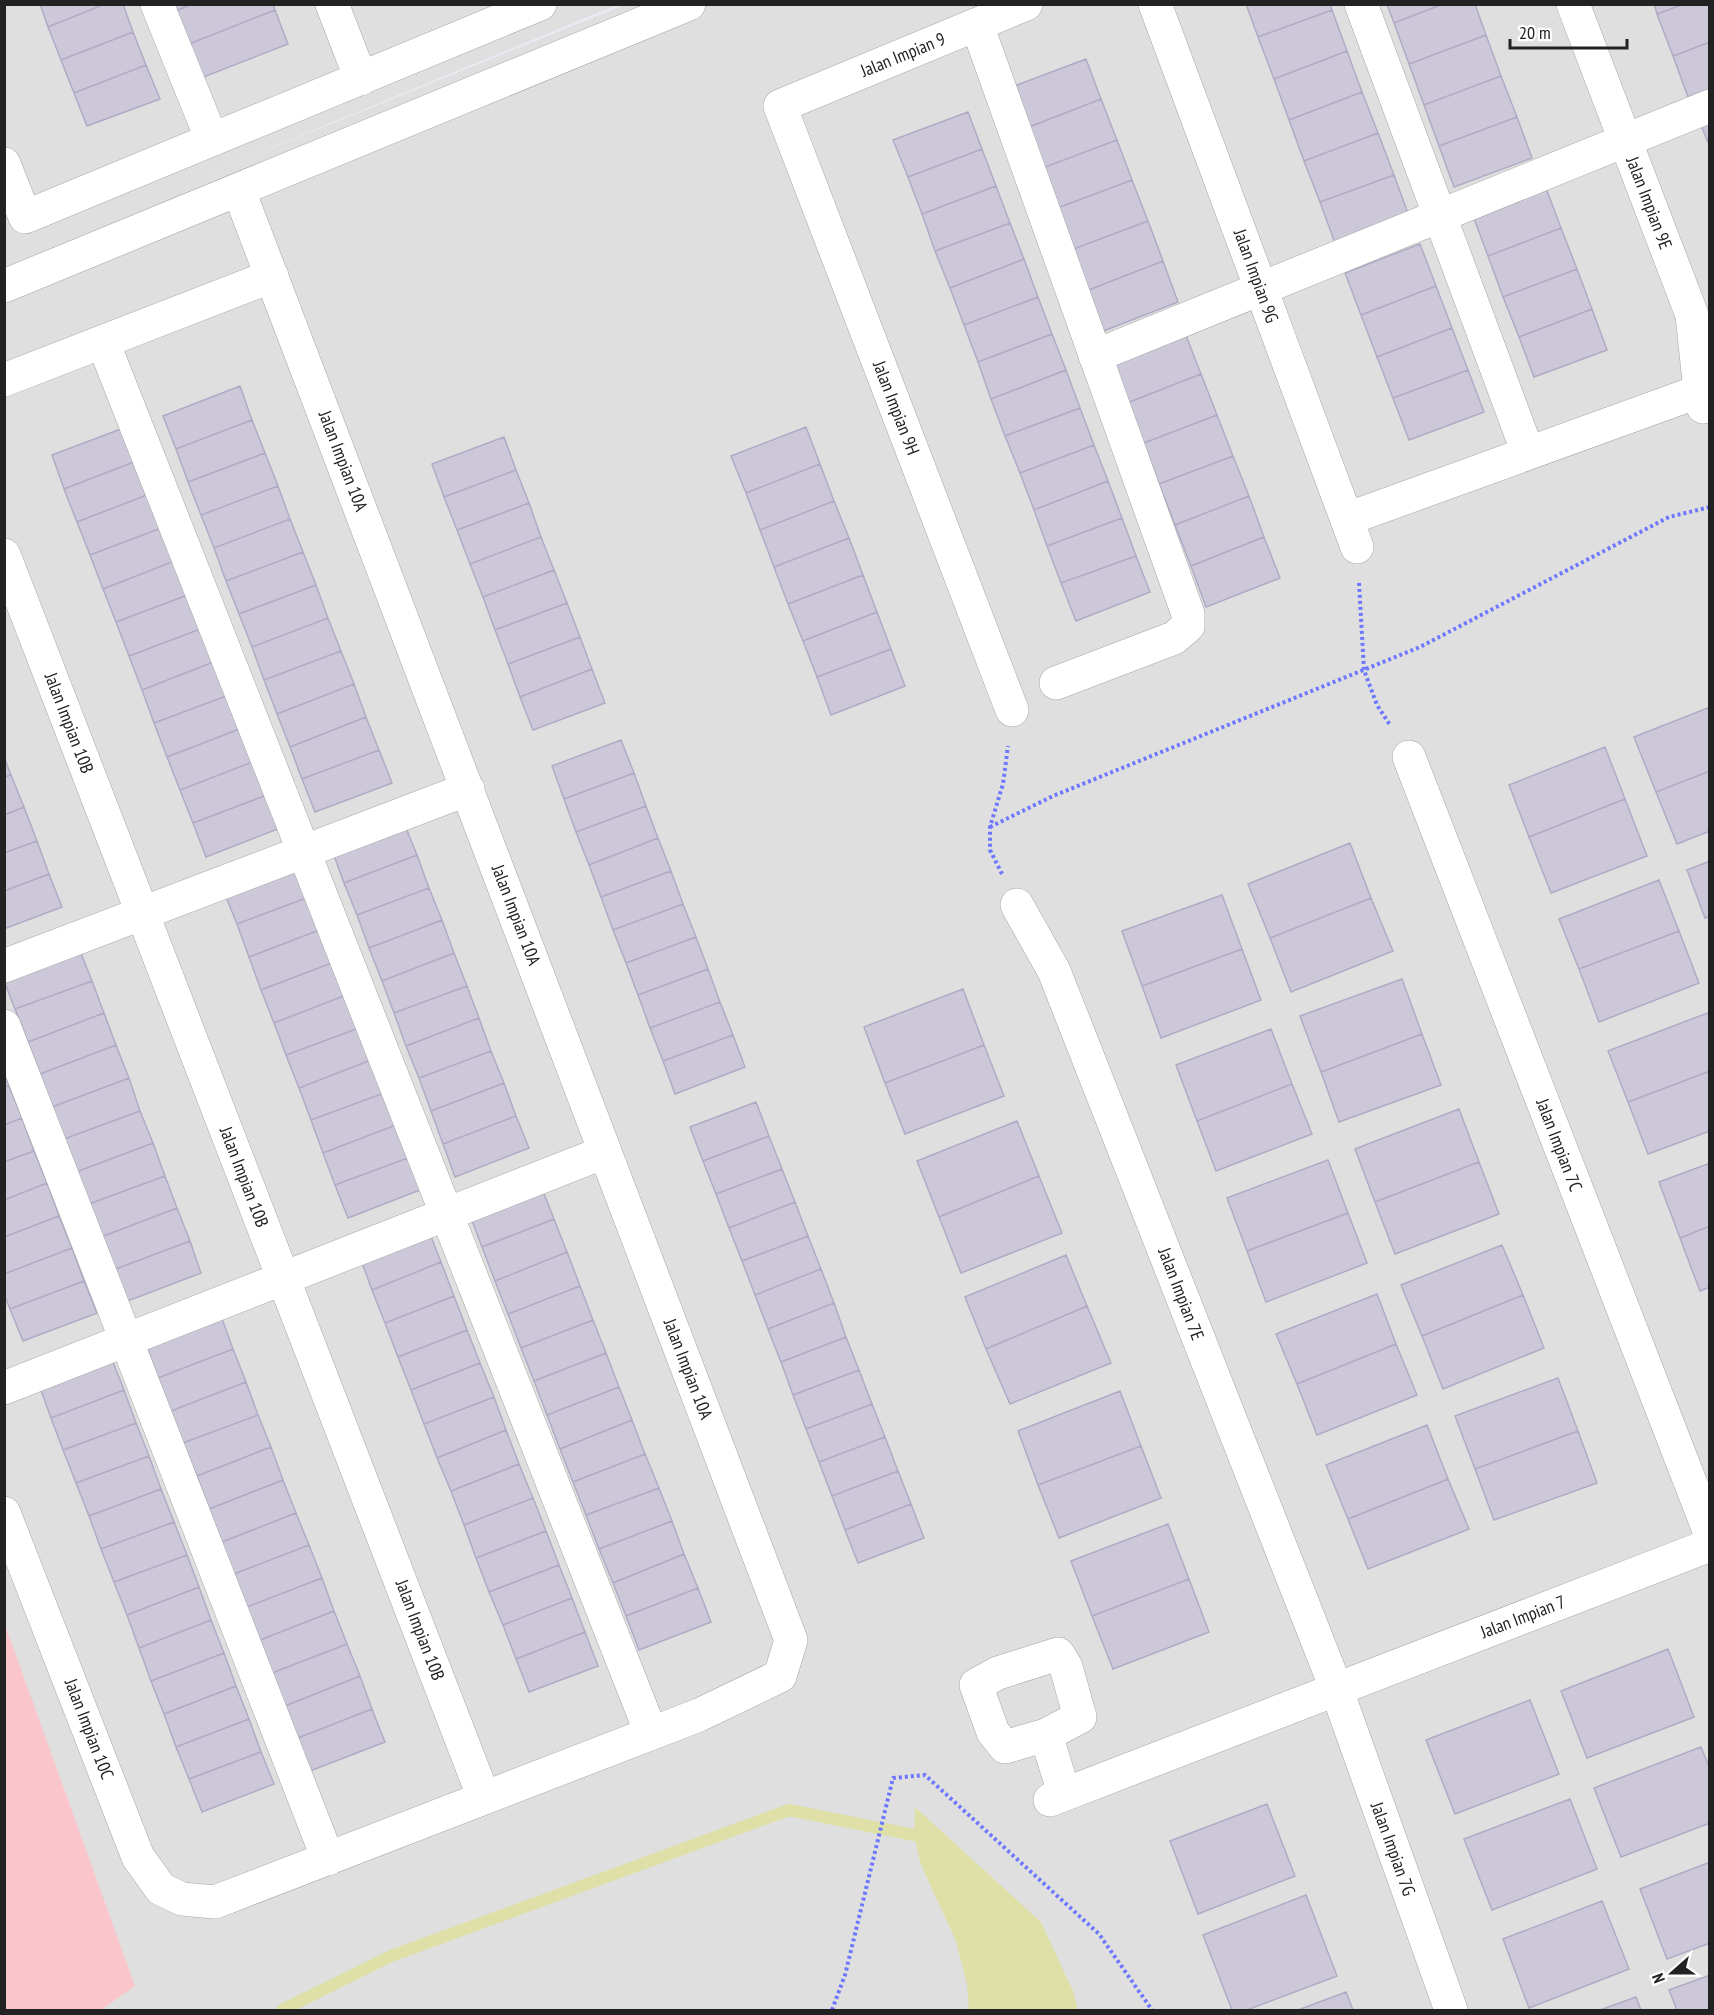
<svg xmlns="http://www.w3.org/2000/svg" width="1714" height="2015" font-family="'PT Sans Narrow',sans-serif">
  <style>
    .residential { fill: #dfdfe0 }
    .park { fill: #fbc6cb }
    .water { fill: #dee0a8 }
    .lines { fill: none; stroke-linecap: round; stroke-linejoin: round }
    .stream { stroke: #dee0a8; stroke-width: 12 }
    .building { fill: #cdc8d9; stroke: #b1aac5; stroke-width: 1.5 }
    .minor-casing { stroke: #a6a6a6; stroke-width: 34 }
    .path { stroke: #6e78fe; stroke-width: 4; stroke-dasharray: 3 3; stroke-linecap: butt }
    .minor { stroke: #fff; stroke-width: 33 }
    .labels { text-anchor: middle; stroke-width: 6; stroke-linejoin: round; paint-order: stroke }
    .street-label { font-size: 18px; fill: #222; stroke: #fff }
  </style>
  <rect width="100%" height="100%" fill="#ede8f2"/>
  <!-- residential -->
  <path class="residential" d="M5,5H617L178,186L624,5H1709V2010H5Z"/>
  <!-- park -->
  <path class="park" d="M4,1622L135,1986L101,2010H5Z"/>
  <!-- water -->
  <path class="water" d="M915,1807L1041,1922L1073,1991L1078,2010H969L967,1984L956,1941L921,1865L914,1835Z"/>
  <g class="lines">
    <!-- stream -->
    <path class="stream" d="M282,2010L391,1956L789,1810L914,1835"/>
  </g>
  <!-- building -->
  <path class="building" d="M40,4H105L48,27Z
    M105,4H123L133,32L61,60L48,27Z
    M173,4H192L176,11Z
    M192,4H273L275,10L189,44L176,11Z
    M1246,4H1330L1332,10L1258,37Z
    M1387,4H1443L1394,23Z
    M1443,4H1475L1486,35L1409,64L1394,23Z
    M1654,4H1684L1657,14Z
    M1684,4H1710V42L1673,56L1657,14Z
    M275,10L288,44L201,78L189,44Z
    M1332,10L1347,51L1274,79L1258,37Z
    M133,32L146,65L74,93L61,60Z
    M1486,35L1501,76L1424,105L1409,64Z
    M1710,42V89L1688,97L1673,56Z
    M1347,51L1362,92L1289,120L1274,79Z
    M1086,59L1101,99L1024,129L1009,88Z
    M146,65L160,99L87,126L74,93Z
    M1501,76L1517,117L1439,146L1424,105Z
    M1362,92L1378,133L1304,161L1289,120Z
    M1101,99L1117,140L1040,169L1024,129Z
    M968,112L982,149L908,177L893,140Z
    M1517,117L1532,158L1454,187L1439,146Z
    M1710,120V147L1700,123Z
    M1378,133L1394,175L1320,202L1304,161Z
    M1117,140L1132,180L1055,209L1040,169Z
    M982,149L996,186L922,214L908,177Z
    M1394,175L1409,216L1335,243L1320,202Z
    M1132,180L1148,221L1071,250L1055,209Z
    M996,186L1010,223L935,251L922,214Z
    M1546,188L1561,228L1488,256L1473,216Z
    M1148,221L1163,261L1086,291L1071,250Z
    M1010,223L1024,259L950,288L935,251Z
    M1561,228L1577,269L1503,297L1488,256Z
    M1420,244L1436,286L1361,315L1345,273Z
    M1024,259L1038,297L964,325L950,288Z
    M1163,261L1178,302L1101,332L1086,291Z
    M1577,269L1592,309L1519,337L1503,297Z
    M1436,286L1452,328L1377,357L1361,315Z
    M1038,297L1052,334L978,362L964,325Z
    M1592,309L1607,350L1534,377L1519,337Z
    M1452,328L1468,370L1393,398L1377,357Z
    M1185,333L1201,374L1127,403L1112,362Z
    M1052,334L1066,370L991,399L978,362Z
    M1066,370L1080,408L1005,436L991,399Z
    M1468,370L1484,412L1409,440L1393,398Z
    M1201,374L1217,415L1144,443L1127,403Z
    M240,386L252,420L176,449L163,416Z
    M1080,408L1094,445L1020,473L1005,436Z
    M1217,415L1233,456L1159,484L1144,443Z
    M252,420L265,453L188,482L176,449Z
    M126,427L139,460L64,489L52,455Z
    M806,427L820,464L746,493L731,456Z
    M504,437L516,470L444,497L432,464Z
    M1094,445L1108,481L1034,510L1020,473Z
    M265,453L278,486L201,515L188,482Z
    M1233,456L1249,496L1175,525L1159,484Z
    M139,460L152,493L77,522L64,489Z
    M820,464L834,501L760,530L746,493Z
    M516,470L529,503L457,530L444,497Z
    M1108,481L1122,518L1047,546L1034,510Z
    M278,486L290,519L214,548L201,515Z
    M152,493L164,527L90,555L77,522Z
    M1249,496L1264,537L1191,566L1175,525Z
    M834,501L849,538L774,567L760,530Z
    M529,503L541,537L470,564L457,530Z
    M1122,518L1136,556L1061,583L1047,546Z
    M290,519L303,552L226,581L214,548Z
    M164,527L177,560L103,589L90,555Z
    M541,537L554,570L483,597L470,564Z
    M1264,537L1280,578L1206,607L1191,566Z
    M849,538L863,575L788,604L774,567Z
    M303,552L316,585L239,614L226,581Z
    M1136,556L1150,592L1076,621L1061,583Z
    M177,560L190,594L116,622L103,589Z
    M554,570L567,603L495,630L483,597Z
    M863,575L877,612L803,641L788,604Z
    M316,585L328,618L252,647L239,614Z
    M190,594L203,628L129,656L116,622Z
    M567,603L580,637L508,664L495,630Z
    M877,612L891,649L817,677L803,641Z
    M328,618L341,651L264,680L252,647Z
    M203,628L216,661L142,690L129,656Z
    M580,637L592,669L520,697L508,664Z
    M891,649L905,686L831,715L817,677Z
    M341,651L354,684L277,714L264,680Z
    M216,661L229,695L154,723L142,690Z
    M592,669L605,703L533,730L520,697Z
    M354,684L366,717L290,747L277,714Z
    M229,695L242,728L167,757L154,723Z
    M1710,707V771L1656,792L1634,737Z
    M366,717L379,750L302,779L290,747Z
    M242,728L255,761L180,790L167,757Z
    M621,740L634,773L564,799L552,766Z
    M1605,747L1625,799L1529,837L1509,785Z
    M379,750L392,783L315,812L302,779Z
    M4,757L11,775L4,777Z
    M255,761L267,795L193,823L180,790Z
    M1710,771V831L1677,844L1656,792Z
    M634,773L646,806L576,832L564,799Z
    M11,775L24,807L4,815V777Z
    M267,795L280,828L206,857L193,823Z
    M1625,799L1647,856L1551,893L1529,837Z
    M646,806L658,838L589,865L576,832Z
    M24,807L37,841L4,853V815Z
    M404,823L417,855L344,883L332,850Z
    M658,838L671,871L601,897L589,865Z
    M37,841L49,874L4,891V853Z
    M1350,843L1371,898L1270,938L1248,884Z
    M417,855L429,888L357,915L344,883Z
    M1710,861V916L1705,918L1687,870Z
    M297,864L309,897L237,924L224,892Z
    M671,871L683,904L613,930L601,897Z
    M49,874L62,907L4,929V891Z
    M1659,880L1679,931L1579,969L1559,919Z
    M429,888L442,920L369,948L357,915Z
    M1222,895L1242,949L1142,986L1122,931Z
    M309,897L322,929L249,957L237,924Z
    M1371,898L1393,951L1291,992L1270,938Z
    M683,904L696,937L626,963L613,930Z
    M442,920L454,953L382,981L369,948Z
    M322,929L334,962L261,990L249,957Z
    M1679,931L1699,983L1599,1022L1579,969Z
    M696,937L708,969L638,995L626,963Z
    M79,948L92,981L15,1009L4,981Z
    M1242,949L1261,1000L1161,1038L1142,986Z
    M454,953L467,986L394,1013L382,981Z
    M334,962L346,995L274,1023L261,990Z
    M708,969L720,1002L650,1028L638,995Z
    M1402,979L1422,1034L1321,1072L1300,1016Z
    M92,981L104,1013L28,1042L15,1009Z
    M467,986L479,1018L406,1046L394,1013Z
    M963,989L984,1045L885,1083L864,1027Z
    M346,995L359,1028L286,1055L274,1023Z
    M720,1002L733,1035L663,1061L650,1028Z
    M1710,1012V1071L1628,1102L1608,1051Z
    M104,1013L116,1045L40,1074L28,1042Z
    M479,1018L491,1051L419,1078L406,1046Z
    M359,1028L371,1060L299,1088L286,1055Z
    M1271,1029L1292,1084L1197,1121L1176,1065Z
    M1422,1034L1441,1085L1339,1122L1321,1072Z
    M733,1035L745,1067L675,1094L663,1061Z
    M116,1045L129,1078L52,1107L40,1074Z
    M984,1045L1004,1096L905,1134L885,1083Z
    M491,1051L504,1083L431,1111L419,1078Z
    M371,1060L384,1093L311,1120L299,1088Z
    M1710,1071V1131L1648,1154L1628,1102Z
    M4,1073L9,1086L4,1087Z
    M129,1078L140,1111L64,1139L52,1107Z
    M504,1083L516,1116L443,1144L431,1111Z
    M1292,1084L1312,1134L1216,1171L1197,1121Z
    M9,1086L22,1118L4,1125V1087Z
    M384,1093L396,1125L323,1153L311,1120Z
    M756,1102L769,1136L703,1161L690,1127Z
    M1459,1109L1479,1162L1375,1202L1355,1149Z
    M140,1111L153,1143L76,1172L64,1139Z
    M516,1116L529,1148L455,1177L443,1144Z
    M22,1118L34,1151L4,1162V1125Z
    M1017,1121L1039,1176L939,1217L917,1161Z
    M396,1125L408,1158L335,1185L323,1153Z
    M769,1136L782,1169L716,1194L703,1161Z
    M153,1143L165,1176L89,1204L76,1172Z
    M34,1151L47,1183L4,1200V1162Z
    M408,1158L420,1190L348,1218L335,1185Z
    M1328,1160L1348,1213L1247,1251L1227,1198Z
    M1479,1162L1499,1214L1395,1254L1375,1202Z
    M1710,1163V1226L1680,1238L1659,1182Z
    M782,1169L795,1202L729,1228L716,1194Z
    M165,1176L177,1208L101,1237L89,1204Z
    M1039,1176L1062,1233L961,1273L939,1217Z
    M47,1183L59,1216L4,1237V1200Z
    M541,1186L554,1219L482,1247L469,1213Z
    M795,1202L808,1236L742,1261L729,1228Z
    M177,1208L190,1241L113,1270L101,1237Z
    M1348,1213L1367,1263L1266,1302L1247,1251Z
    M59,1216L72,1248L4,1274V1237Z
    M554,1219L567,1252L495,1281L482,1247Z
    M1710,1226V1287L1700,1291L1680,1238Z
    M428,1229L441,1262L372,1290L359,1255Z
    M808,1236L821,1269L755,1295L742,1261Z
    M190,1241L201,1273L125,1302L113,1270Z
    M1502,1245L1523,1295L1422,1336L1401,1285Z
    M72,1248L84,1281L10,1309L4,1294V1274Z
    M567,1252L580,1286L508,1314L495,1281Z
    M1066,1255L1087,1306L986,1349L965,1297Z
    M441,1262L454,1296L385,1323L372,1290Z
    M821,1269L834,1303L768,1329L755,1295Z
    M84,1281L97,1313L23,1341L10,1309Z
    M580,1286L593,1320L521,1348L508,1314Z
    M1377,1294L1396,1344L1297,1384L1276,1334Z
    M1523,1295L1544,1348L1443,1389L1422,1336Z
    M454,1296L467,1330L398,1357L385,1323Z
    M834,1303L846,1337L781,1362L768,1329Z
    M1087,1306L1111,1363L1010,1404L986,1349Z
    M221,1316L233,1349L158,1378L146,1345Z
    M593,1320L606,1353L534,1381L521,1348Z
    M467,1330L480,1363L411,1390L398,1357Z
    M846,1337L859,1370L793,1395L781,1362Z
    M1396,1344L1417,1395L1317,1435L1297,1384Z
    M233,1349L246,1382L171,1411L158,1378Z
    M606,1353L619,1387L547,1415L534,1381Z
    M111,1357L124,1390L51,1418L39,1385Z
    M480,1363L494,1397L424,1424L411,1390Z
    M859,1370L872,1404L806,1429L793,1395Z
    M1558,1378L1578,1431L1475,1469L1455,1416Z
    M246,1382L258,1415L183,1443L171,1411Z
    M619,1387L632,1420L560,1449L547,1415Z
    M124,1390L136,1423L63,1450L51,1418Z
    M1120,1391L1141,1446L1038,1485L1018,1431Z
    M494,1397L506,1430L437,1458L424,1424Z
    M872,1404L885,1437L819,1462L806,1429Z
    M258,1415L271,1447L197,1476L183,1443Z
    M632,1420L645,1454L573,1482L560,1449Z
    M136,1423L149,1456L76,1483L63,1450Z
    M1427,1425L1448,1479L1348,1519L1326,1465Z
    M506,1430L519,1464L451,1491L437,1458Z
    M1578,1431L1597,1483L1494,1520L1475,1469Z
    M885,1437L898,1471L832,1496L819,1462Z
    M1141,1446L1161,1498L1059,1538L1038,1485Z
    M271,1447L283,1480L209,1509L197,1476Z
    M645,1454L659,1488L586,1515L573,1482Z
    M149,1456L161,1489L89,1516L76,1483Z
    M519,1464L533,1498L464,1525L451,1491Z
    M898,1471L911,1504L845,1530L832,1496Z
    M1448,1479L1469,1529L1368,1569L1348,1519Z
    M283,1480L296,1513L222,1542L209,1509Z
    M659,1488L672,1521L599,1549L586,1515Z
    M161,1489L174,1522L101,1549L89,1516Z
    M533,1498L546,1531L476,1558L464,1525Z
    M911,1504L924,1538L858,1563L845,1530Z
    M296,1513L309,1545L234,1574L222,1542Z
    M672,1521L684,1554L613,1583L599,1549Z
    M174,1522L187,1555L114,1582L101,1549Z
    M1168,1524L1189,1579L1092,1616L1071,1561Z
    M546,1531L559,1565L489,1592L476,1558Z
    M309,1545L322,1578L247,1607L234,1574Z
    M684,1554L698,1588L626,1616L613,1583Z
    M187,1555L199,1587L127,1615L114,1582Z
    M559,1565L572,1598L503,1625L489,1592Z
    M322,1578L334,1611L260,1640L247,1607Z
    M1189,1579L1209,1632L1113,1669L1092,1616Z
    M199,1587L211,1620L139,1648L127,1615Z
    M698,1588L711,1622L639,1650L626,1616Z
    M572,1598L585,1632L516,1659L503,1625Z
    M334,1611L347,1644L272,1673L260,1640Z
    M211,1620L224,1653L151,1681L139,1648Z
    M585,1632L598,1666L529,1692L516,1659Z
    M347,1644L360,1676L285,1706L272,1673Z
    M1668,1649L1694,1717L1587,1758L1561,1691Z
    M224,1653L236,1686L164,1714L151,1681Z
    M360,1676L372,1709L298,1738L285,1706Z
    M236,1686L249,1719L176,1747L164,1714Z
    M1530,1700L1559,1774L1455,1814L1426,1740Z
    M372,1709L385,1742L310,1771L298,1738Z
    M249,1719L261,1752L189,1779L176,1747Z
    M1701,1747L1710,1769V1823L1621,1857L1594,1788Z
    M261,1752L274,1784L202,1812L189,1779Z
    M1570,1799L1597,1869L1492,1910L1464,1839Z
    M1267,1804L1295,1876L1198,1914L1170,1841Z
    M1710,1862V1943L1667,1959L1640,1889Z
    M1306,1895L1337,1976L1247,2010H1232L1203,1935Z
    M1602,1901L1629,1969L1529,2008L1503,1939Z
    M1710,1975V2010H1677L1669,1990Z
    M1346,1992L1353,2010H1298Z
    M1636,1997L1641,2010H1600Z"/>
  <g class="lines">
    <!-- minor casing -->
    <g class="minor-casing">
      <path id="minor" d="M157,4L212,140
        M332,4L361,79
        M1155,4L1357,547
        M1361,4L1528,453
        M1573,4L1692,315L1700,391L1703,407
        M977,25L1188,614V626L1174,638L1056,683
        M4,164L25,217L540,4
        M4,286L689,4
        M103,342L651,1733
        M1095,356L1710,106
        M4,380L272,276
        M1347,519L1700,391
        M4,555L484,1798
        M1012,710L780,106L1026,4
        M1409,757L1710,1533
        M1017,905L1054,971L1336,1688L1451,2010
        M4,966L468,789
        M4,1026L328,1859
        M4,1388L605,1152
        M4,1513L138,1857L161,1889L182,1899L215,1902L699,1715L780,1676L791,1640L239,191
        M1046,1735L1080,1717L1066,1667L1058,1654L998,1673L976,1685L993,1732L1005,1747L1046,1735L1064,1793
        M1050,1800L1710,1545"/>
    </g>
    <!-- path -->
    <path class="path" d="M1359,583L1364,670L1377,705L1390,725
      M990,827L1053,796L1420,647L1669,517L1710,507
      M1002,874L990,850V827L1003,784L1008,746
      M832,2010L845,1975L893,1778L925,1775L1099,1934L1152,2010"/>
    <!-- minor -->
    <use href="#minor" class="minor"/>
  </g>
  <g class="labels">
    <!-- street labels -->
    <g class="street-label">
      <text transform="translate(903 55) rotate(-22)" y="6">Jalan Impian 9</text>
      <text transform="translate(1649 203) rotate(69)" y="6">Jalan Impian 9E</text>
      <text transform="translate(1256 276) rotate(70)" y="6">Jalan Impian 9G</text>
      <text transform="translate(896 408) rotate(69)" y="6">Jalan Impian 9H</text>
      <text transform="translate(343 461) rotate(69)" y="6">Jalan Impian 10A</text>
      <text transform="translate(69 723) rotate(69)" y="6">Jalan Impian 10B</text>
      <text transform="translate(516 915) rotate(69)" y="6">Jalan Impian 10A</text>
      <text transform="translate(1559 1145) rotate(69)" y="6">Jalan Impian 7C</text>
      <text transform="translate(244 1177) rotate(69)" y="6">Jalan Impian 10B</text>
      <text transform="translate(1181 1294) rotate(69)" y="6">Jalan Impian 7E</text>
      <text transform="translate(688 1369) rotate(69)" y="6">Jalan Impian 10A</text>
      <text transform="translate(1523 1617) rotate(-21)" y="6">Jalan Impian 7</text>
      <text transform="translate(420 1630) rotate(69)" y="6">Jalan Impian 10B</text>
      <text transform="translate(89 1729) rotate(69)" y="6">Jalan Impian 10C</text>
      <text transform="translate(1393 1849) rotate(70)" y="6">Jalan Impian 7G</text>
    </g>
  </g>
  <!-- border -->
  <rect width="1714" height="2015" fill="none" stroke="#222222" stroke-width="12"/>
  <!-- north arrow -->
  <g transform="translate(1672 1973) rotate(249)" stroke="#ffffff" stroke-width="4.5" paint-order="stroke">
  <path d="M0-4.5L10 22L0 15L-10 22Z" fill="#222222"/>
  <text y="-9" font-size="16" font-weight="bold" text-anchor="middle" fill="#222222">N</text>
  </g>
  <!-- scale -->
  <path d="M1510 39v9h117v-9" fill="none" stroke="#222222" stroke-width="3"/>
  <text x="1519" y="39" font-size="18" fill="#222222" stroke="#ffffff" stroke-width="4.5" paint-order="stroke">20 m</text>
</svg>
